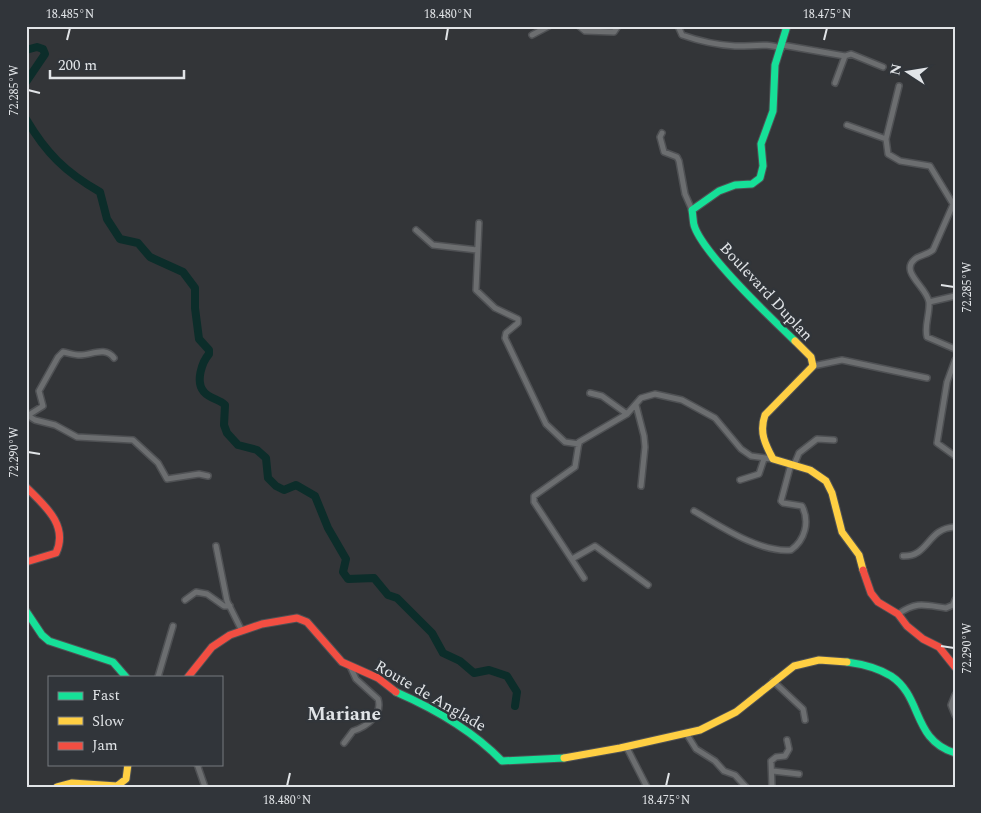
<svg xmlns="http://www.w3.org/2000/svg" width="981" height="813" font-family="Spectral,serif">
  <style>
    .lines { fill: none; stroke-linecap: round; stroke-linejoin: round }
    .river { stroke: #0c2d2a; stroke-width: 8 }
    .street-casing { stroke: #4f5154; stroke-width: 8 }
    .fast-casing { stroke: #4f5154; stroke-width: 9 }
    .slow-casing { stroke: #4f5154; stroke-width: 9 }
    .jam-casing { stroke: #4f5154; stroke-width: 9 }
    .street { stroke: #6c6e70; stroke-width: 5 }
    .fast { stroke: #16e098; stroke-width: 7 }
    .slow { stroke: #ffcf43; stroke-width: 7 }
    .jam { stroke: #f24e42; stroke-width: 7 }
    .ticks { fill: none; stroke: #e1e4e7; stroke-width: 2 }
    .labels { text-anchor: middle; stroke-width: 5; stroke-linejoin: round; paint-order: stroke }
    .street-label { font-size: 16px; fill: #e1e4e7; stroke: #31353a }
    .quarter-label { font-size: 19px; font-weight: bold; fill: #e1e4e7; stroke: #31353a }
    .neatline { fill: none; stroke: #e1e4e7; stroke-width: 2 }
    .ticks-label { font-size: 12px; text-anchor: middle; fill: #e1e4e7 }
  </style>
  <rect width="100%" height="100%" fill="#333538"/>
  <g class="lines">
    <!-- river -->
    <path class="river" d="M26,50L37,47L43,49L45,54L26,82
      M26,119C46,153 65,172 100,192L107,219L120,239L138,243L150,257L183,272L195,288V308L199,339L209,350V354C202,362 195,382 204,392C210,399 219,399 225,405L224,425L227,433L238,445L257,450L266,458L268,478L276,486L284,490L296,485L315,496L328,528L346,559L343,572L348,579L374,578L388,595L397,598L432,633L443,653L460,661L474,673L489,670L507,676L517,692L515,706"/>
    <!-- street casing -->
    <g class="street-casing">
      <path id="street" d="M579,26L585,31L614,32L618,26
        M678,26L682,35C699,41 718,45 735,46C750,47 769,42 781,49
        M532,35L549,26
        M782,45L845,56L851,54L883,67
        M835,83L845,56
        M899,86L886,139L888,154L900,161L930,166L953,204
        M847,125L886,139
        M662,133L660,137L664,152L677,157L679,161L685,194L692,210
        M955,200L933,250C927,255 920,255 915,259C899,272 927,287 929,302C930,314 924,326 927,337L955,349
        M479,223L476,290L495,308L518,319V323L506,333L505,338L546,424L565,442L579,444
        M416,230L433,245L477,250
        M929,302L955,296
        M955,360L947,382L937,443L955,456
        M813,366L842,360L927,378
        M590,393L602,396L627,414
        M636,405L644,436L645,447L641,486
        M27,415L35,420L55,425L77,437L133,440L158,463L167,479L199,474L208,476
        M27,416L43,406L39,391L58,357L63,352C69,353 74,355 80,355C92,355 105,346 114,358
        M794,465L799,453L817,439L834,440
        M740,480L759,474L764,459
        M694,511C720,526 760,553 791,550C805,540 810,522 802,506L783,503L781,501L791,464
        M216,546L227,601L241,629
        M903,556C929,557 927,528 955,527
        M572,559L595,546L648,585
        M584,578L534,502V496L575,467L579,442L627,414L641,398L655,394L682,400L715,418L741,449L751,456L773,459
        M185,600L196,592L207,594L224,606H230
        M898,614C917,601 924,605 946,608L953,605L955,600
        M158,677L173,626
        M773,681L803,709L805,720
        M955,695L951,705L955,715
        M686,733L696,749L715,761L724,771L735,775L746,787
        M344,743L353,731C366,727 383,715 378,699L356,679L350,666
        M627,748L647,787
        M197,764L205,787
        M773,771L799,774
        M772,787L771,761L776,757L785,756L789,749L787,740"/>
    </g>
    <!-- fast casing -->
    <g class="fast-casing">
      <path id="fast" d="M787,26L775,65L773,111L761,144L763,166L760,178L752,184L735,185L719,191L692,210C693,215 693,221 694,225C702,253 772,319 795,341
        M26,611L42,635L49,641L113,662L126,677
        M847,662C862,664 878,668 891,676C923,697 912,740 955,753
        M396,692C435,709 473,731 502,761L564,758"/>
    </g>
    <!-- slow casing -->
    <g class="slow-casing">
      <path id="slow" d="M795,341L811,357L813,366L765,415C759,432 765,444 773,459L810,470L826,481L832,493L842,532L859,555L863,570
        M564,758L620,748L700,730L736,712L794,666L819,660L847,662
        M57,787L72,783L117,786L126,779L128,764"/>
    </g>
    <!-- jam casing -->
    <g class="jam-casing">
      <path id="jam" d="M26,487C44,505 69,525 56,553L26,562
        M863,570L871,593L878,602L898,614L907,626L923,639L939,647L955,667
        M188,677L212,647L230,635L262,624L297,618L307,622L342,662L378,678L396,692"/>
    </g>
    <!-- street -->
    <use href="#street" class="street"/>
    <!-- fast -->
    <use href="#fast" class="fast"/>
    <!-- slow -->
    <use href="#slow" class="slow"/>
    <!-- jam -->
    <use href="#jam" class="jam"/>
  </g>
  <!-- ticks -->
  <path class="ticks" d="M67,40L70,28M446,40L448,28M824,40L827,28M28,90L40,93M941,285L954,287M28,452L40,454M941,646L954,648M287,786L290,773M666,786L669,773"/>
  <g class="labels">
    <!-- street labels -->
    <g class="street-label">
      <text transform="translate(767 291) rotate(47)" y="6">Boulevard Duplan</text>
      <text transform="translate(431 695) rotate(30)" y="6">Route de Anglade</text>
    </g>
    <!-- quarter labels -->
    <g class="quarter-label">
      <text x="344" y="720">Mariane</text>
    </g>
  </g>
  <!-- border -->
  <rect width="981" height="813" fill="none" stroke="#31353a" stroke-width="55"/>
  <!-- legend -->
  <rect x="48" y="676" width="175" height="90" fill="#31353a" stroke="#777b7f"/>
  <rect x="58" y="692" width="25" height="8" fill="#16e098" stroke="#777b7f"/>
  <text x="92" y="700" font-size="15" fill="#e1e4e7">Fast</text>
  <rect x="58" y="717" width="25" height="8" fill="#ffcf43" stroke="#777b7f"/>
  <text x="92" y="726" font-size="15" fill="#e1e4e7">Slow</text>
  <rect x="58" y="742" width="25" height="8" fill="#f24e42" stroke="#777b7f"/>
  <text x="92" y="750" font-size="15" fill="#e1e4e7">Jam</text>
  <!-- north arrow -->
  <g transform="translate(908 72) rotate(282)" stroke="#31353a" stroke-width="4" paint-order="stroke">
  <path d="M0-4L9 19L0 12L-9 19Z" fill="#e1e4e7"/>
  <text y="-8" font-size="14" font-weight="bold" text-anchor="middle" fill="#e1e4e7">N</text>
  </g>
  <!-- scale -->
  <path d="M50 70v8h134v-8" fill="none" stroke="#e1e4e7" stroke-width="2.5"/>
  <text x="58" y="70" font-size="15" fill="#e1e4e7" stroke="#31353a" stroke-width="4" paint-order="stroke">200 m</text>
  <rect x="28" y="28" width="926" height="758" class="neatline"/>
  <g class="ticks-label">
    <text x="70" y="18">18.485°N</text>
    <text x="448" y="18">18.480°N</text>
    <text x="827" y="18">18.475°N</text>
    <text transform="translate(14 90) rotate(-90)" y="4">72.285°W</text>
    <text transform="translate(967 287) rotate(-90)" y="4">72.285°W</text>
    <text transform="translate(14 452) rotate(-90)" y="4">72.290°W</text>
    <text transform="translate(967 648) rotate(-90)" y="4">72.290°W</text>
    <text x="287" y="804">18.480°N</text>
    <text x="666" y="804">18.475°N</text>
  </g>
</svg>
